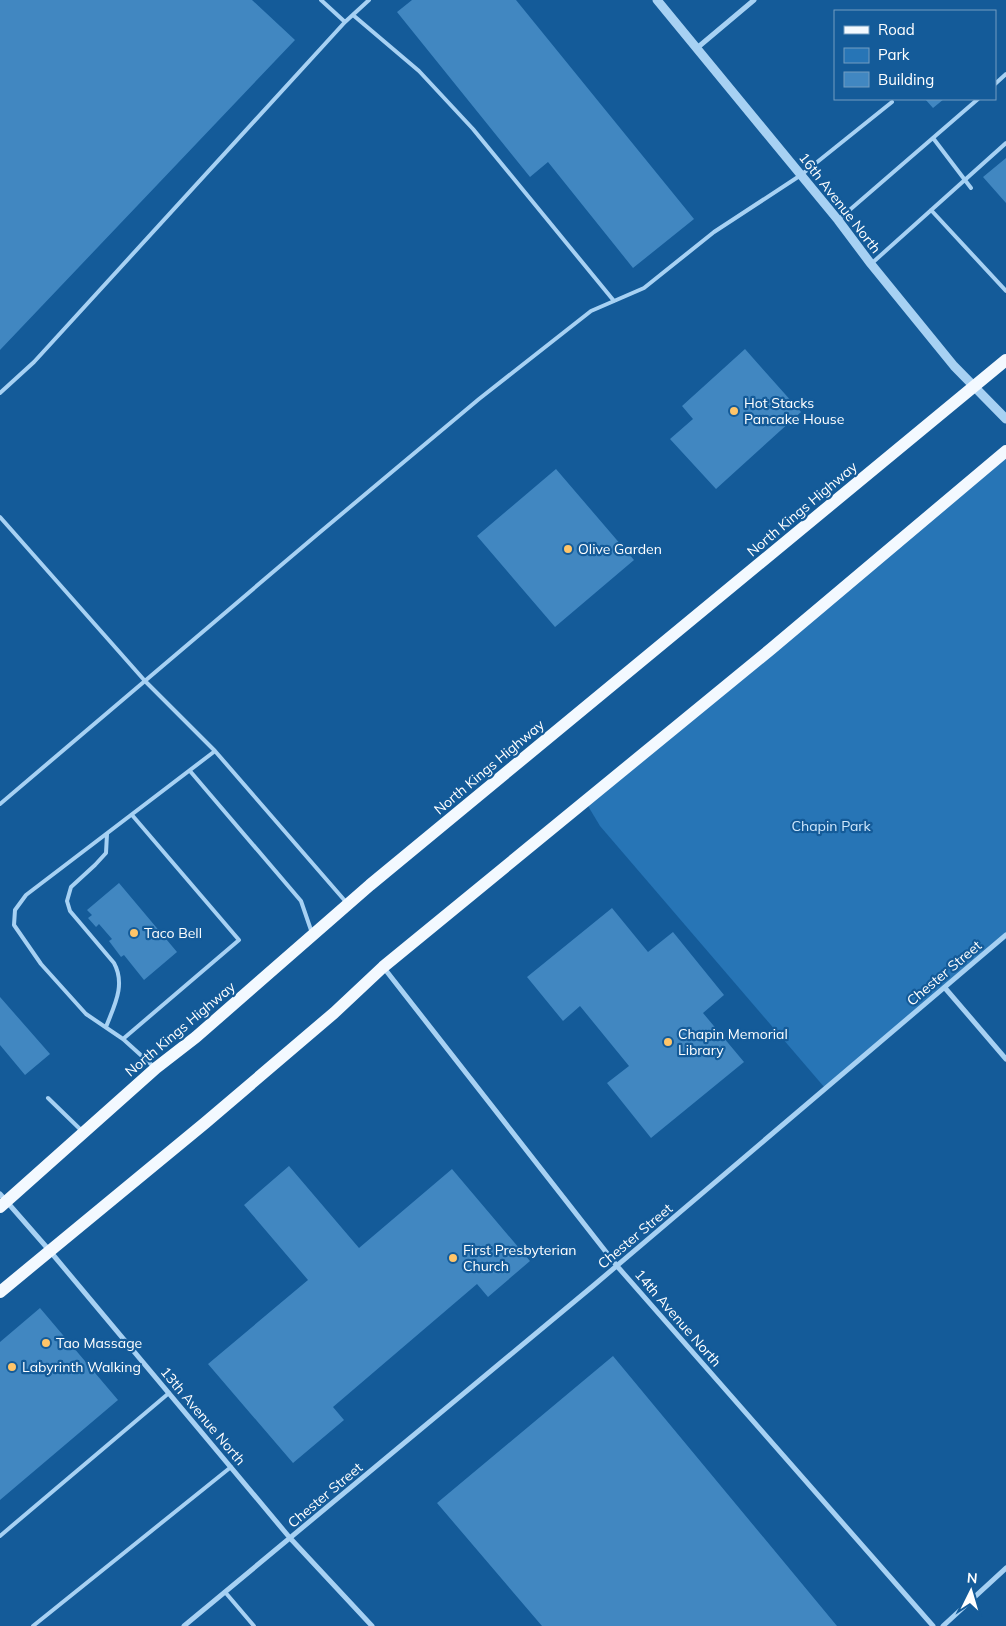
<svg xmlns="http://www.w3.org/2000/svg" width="1006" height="1626" font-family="Mulish,sans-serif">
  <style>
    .green { fill: #2775b6 }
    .building { fill: #4187c1 }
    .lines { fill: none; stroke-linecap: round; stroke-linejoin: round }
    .service { stroke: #a7d1f3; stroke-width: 4 }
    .minor { stroke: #a7d1f3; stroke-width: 5 }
    .tertiary { stroke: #a7d1f3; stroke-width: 9 }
    .primary { stroke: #f3f9ff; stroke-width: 12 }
    .poi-dot { fill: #ffc569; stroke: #145b99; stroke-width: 2 }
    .labels { text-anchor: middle; stroke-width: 4.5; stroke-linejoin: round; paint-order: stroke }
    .street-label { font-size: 14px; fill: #fff; stroke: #145b99 }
    .poi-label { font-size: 14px; fill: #fff; stroke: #145b99; text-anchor: start }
    .park-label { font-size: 14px; fill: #cfe8fd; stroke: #145b99 }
  </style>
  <rect width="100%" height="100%" fill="#145b99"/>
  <!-- green -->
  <path class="green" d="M1006,451V935L825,1088L600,826L585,801Z"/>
  <!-- building -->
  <path class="building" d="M0,0H252L295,40L0,350Z
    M412,0H516L694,219L633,268L548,162L530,177L397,12Z
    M925,99H944L933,108Z
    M1006,158V203L983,177Z
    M745,349L801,412L716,489L670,439L693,419L682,406Z
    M556,469L634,560L555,627L477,536Z
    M119,883L177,952L144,980L124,955L121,957L109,941L112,939L99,924L96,927L88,918L92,915L87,910Z
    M612,908L648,952L673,932L724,995L703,1013L744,1062L651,1138L607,1083L629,1066L580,1006L563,1021L527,977Z
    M0,997L50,1054L25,1075L0,1045Z
    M289,1166L359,1248L452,1169L530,1261L488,1297L477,1284L333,1407L344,1420L293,1463L208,1364L308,1280L244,1205Z
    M40,1308L118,1400L0,1500V1342Z
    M613,1356L837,1626H542L437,1503Z"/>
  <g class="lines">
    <!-- service -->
    <path class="service" d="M321,0L345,22
      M353,15L419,71L473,129L614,301
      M995,84L1006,74
      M933,138L971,188
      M931,210L1006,291
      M838,220L978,99
      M871,264L1006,143
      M0,393L34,362L345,22L369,0
      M0,517L145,681L215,751L346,902
      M190,771L301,901L312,933
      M0,804L319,533L479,399L591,311L644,288L714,232L801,175L892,102
      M106,1027C114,1006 126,985 114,963L70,911L67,901L71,887L95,865L106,853L107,834
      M123,1039L239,940L132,815
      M154,1067L123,1039L86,1014L41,964L14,925L15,910L26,895L215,751
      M48,1098L82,1131
      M0,1536L169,1393
      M225,1592L254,1626
      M33,1626L231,1467"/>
    <!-- minor -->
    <path class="minor" d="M697,48L754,0
      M384,968L617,1266L933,1626
      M945,988L1006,1059
      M0,1194L49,1250L290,1538L372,1626
      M184,1626L593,1286L1006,935
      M943,1626L1006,1568"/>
    <!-- tertiary -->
    <path class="tertiary" d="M657,0L838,220L871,264L954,366L1006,419"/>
    <!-- primary -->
    <path class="primary" d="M0,1207L156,1068L196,1037L370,885L1006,360
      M0,1292L205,1123L334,1013L383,967L771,649L1006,451"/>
  </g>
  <!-- markers -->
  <g class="poi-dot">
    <circle cx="734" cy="411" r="5"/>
    <circle cx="568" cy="549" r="5"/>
    <circle cx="134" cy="933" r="5"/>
    <circle cx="668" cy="1042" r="5"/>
    <circle cx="453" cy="1258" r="5"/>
    <circle cx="46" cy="1343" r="5"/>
    <circle cx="12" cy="1367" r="5"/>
  </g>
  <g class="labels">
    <!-- street labels -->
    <g class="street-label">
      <text transform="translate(840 203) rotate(52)" y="5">16th Avenue North</text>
      <text transform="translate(802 509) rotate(-40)" y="5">North Kings Highway</text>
      <text transform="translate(489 767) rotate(-40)" y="5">North Kings Highway</text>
      <text transform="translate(944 973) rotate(-40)" y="5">Chester Street</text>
      <text transform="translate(180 1029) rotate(-40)" y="5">North Kings Highway</text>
      <text transform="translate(635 1236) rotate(-40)" y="5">Chester Street</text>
      <text transform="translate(678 1318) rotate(49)" y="5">14th Avenue North</text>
      <text transform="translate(203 1416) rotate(50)" y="5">13th Avenue North</text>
      <text transform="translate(325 1495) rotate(-40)" y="5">Chester Street</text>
    </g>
    <!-- poi labels -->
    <g class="poi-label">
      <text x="744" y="408">Hot Stacks<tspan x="744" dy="16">Pancake House</tspan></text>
      <text x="578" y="554">Olive Garden</text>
      <text x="144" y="938">Taco Bell</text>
      <text x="678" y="1039">Chapin Memorial<tspan x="678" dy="16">Library</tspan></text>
      <text x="463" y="1255">First Presbyterian<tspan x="463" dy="16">Church</tspan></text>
      <text x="56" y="1348">Tao Massage</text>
      <text x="22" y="1372">Labyrinth Walking</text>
    </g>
    <!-- park labels -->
    <g class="park-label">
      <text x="831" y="831">Chapin Park</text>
    </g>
  </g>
  <!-- legend -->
  <rect x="834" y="10" width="162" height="90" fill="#145b99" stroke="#729dc2"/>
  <rect x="844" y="26" width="25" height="8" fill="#f3f9ff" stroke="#729dc2"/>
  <text x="878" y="35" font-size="15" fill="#ffffff">Road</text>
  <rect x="844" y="48" width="25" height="15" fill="#2775b6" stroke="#729dc2"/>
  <text x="878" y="60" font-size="15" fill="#ffffff">Park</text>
  <rect x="844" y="72" width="25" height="15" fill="#4187c1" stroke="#729dc2"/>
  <text x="878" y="85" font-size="15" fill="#ffffff">Building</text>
  <!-- north arrow -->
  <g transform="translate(971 1591) rotate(5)" stroke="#145b99" stroke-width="4" paint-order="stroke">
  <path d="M0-4L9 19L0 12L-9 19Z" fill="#ffffff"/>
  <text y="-8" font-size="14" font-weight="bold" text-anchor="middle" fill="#ffffff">N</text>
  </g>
</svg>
